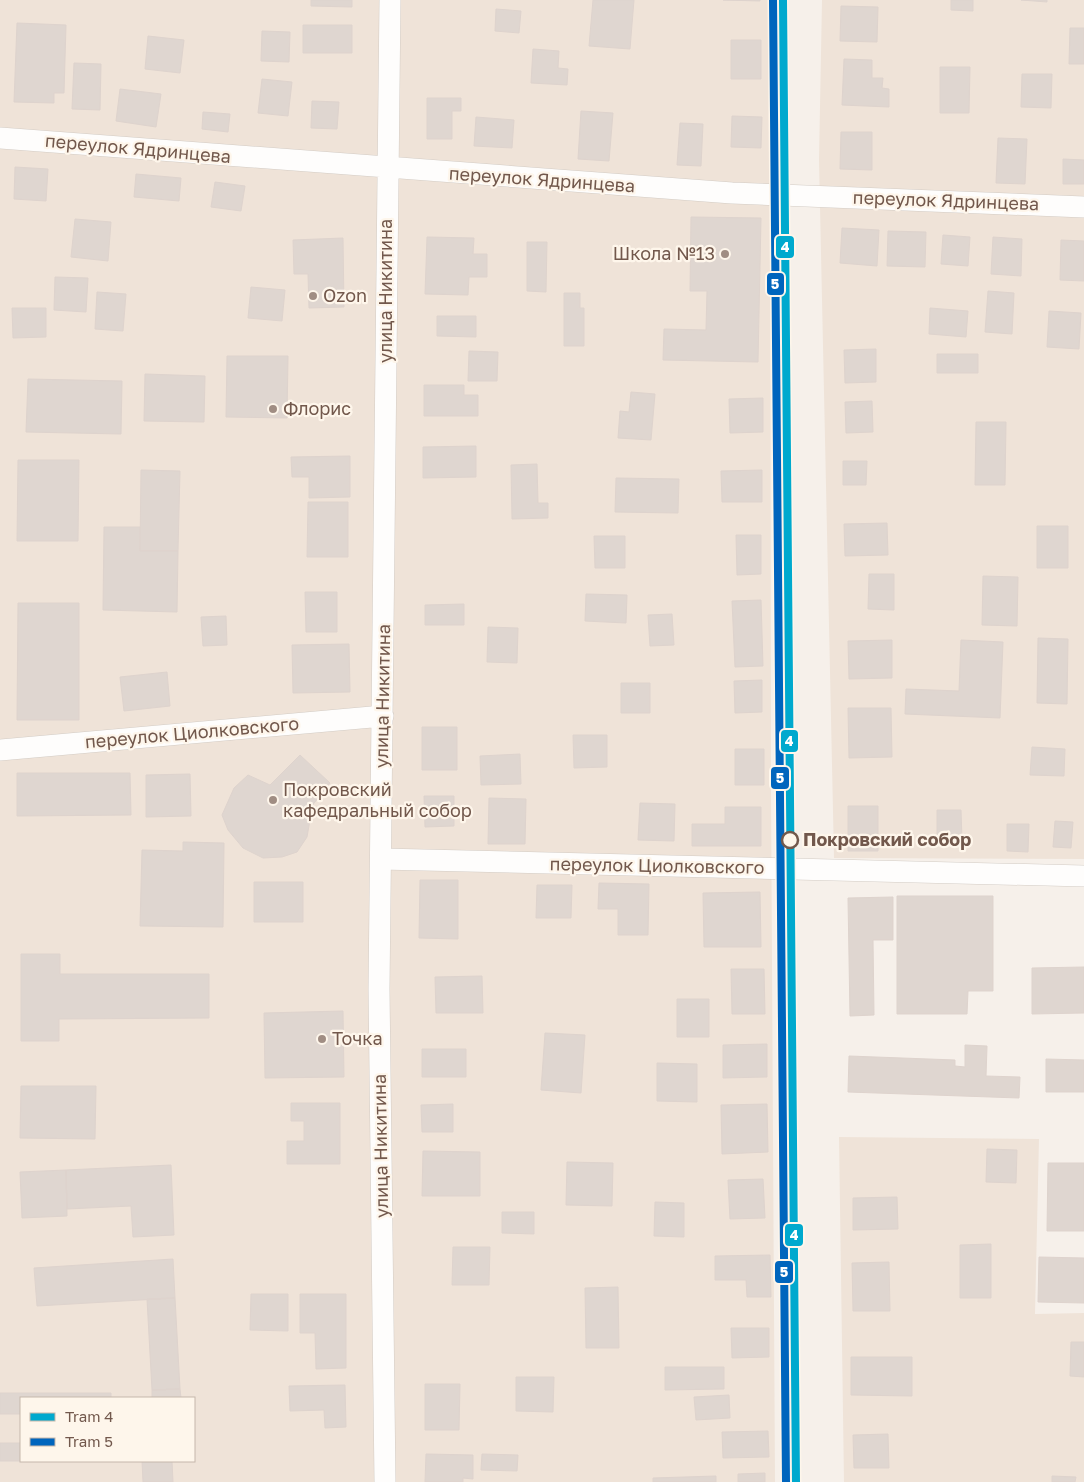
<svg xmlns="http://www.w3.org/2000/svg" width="1084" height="1482" font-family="'Golos Text',sans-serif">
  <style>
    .residential { fill: #efe3d8; fill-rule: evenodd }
    .building { fill: #dfd6d0; stroke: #ded3cd }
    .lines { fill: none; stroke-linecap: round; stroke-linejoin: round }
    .minor-casing { stroke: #d3ccc5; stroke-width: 22 }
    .minor { stroke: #fefdfc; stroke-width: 21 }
    .tram-1-casing { stroke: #fef6eb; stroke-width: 11 }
    .tram-2-casing { stroke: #fef6eb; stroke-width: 11 }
    .tram-1 { stroke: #00a9ce; stroke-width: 8 }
    .tram-2 { stroke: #0065bd; stroke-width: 8 }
    .poi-dot { fill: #a08d83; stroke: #fef6eb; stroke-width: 2 }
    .stop-dot { fill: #fef6eb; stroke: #72584c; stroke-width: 2.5 }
    .labels { text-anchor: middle; stroke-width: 4.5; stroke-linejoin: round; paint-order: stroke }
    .street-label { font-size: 18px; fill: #72584c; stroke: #fef6eb }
    .poi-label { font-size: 18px; fill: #72584c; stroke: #fef6eb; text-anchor: start }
    .stop-label { font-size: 18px; font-weight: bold; fill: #72584c; stroke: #fef6eb; text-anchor: start }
    .line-badge { stroke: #fef6eb; stroke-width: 2 }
    .badge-label { font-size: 14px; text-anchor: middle; font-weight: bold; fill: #fff }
  </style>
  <rect width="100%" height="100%" fill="#f6f0ea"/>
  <!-- residential -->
  <path class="residential" d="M0,0H770L771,790L775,1482H0ZM21,1398H194V1461H21Z
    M822,0H1084V859L834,858L819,160Z
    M839,1137L1039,1139L1035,1314L1084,1313V1482H844Z"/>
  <!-- building -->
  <path class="building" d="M311,0H352V7L311,6Z
    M593,0H634L630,49L589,46Z
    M723,0H760V1Z
    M951,0H973V11L951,10Z
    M1021,0H1047V2Z
    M841,6L878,7L877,42L840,41Z
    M496,9L521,11L519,33L495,31Z
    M17,23L66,25L64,93H54V103L14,102Z
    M303,25H352V53H303Z
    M1070,28H1084V64H1069Z
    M262,31L290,32L289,62L261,61Z
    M148,36L184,40L180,73L145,69Z
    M731,40H761V79H731Z
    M533,49L559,51L558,68L568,69L567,85L531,83Z
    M844,59L872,60V78H883L882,88L889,89V107L842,105Z
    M74,63L101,64L100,110L72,109Z
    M940,67H970L969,113H940Z
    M1022,74H1052L1051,108L1021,107Z
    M262,79L292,82L288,116L258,113Z
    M120,89L161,94L156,127L116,121Z
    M427,98H461V111H452V139H427Z
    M312,101L339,102L337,129L311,128Z
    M581,111L613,113L609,161L578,159Z
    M203,112L230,114L228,132L202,129Z
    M732,116L762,117L761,148L731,147Z
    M476,117L514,120L512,148L474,146Z
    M680,123L703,124L701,166L677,165Z
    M841,132H872V170L840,169Z
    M998,138L1027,139L1025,184L996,183Z
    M1063,159L1084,160V184H1063Z
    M15,167L48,169L46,201L14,199Z
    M136,174L181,178L179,201L134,197Z
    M215,182L245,186L241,211L211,207Z
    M691,217L761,218L758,362L663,360L664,329L706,330L707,291H690Z
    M75,219L111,222L108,261L71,257Z
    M842,228L879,230L877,266L840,263Z
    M888,231L926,232L925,267L887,266Z
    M943,235L970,237L968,266L941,264Z
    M427,237L474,238L473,254H487V277H469L468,295L425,294Z
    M993,237L1022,239L1021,276L991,274Z
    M343,238L344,307L309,308L308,274H294L293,240Z
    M1061,240L1084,241V281L1060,280Z
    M527,242H547L546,292L527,291Z
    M55,277L88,278L86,312L54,310Z
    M251,287L285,290L282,321L248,318Z
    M988,291L1014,293L1012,334L985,332Z
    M97,292L126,294L123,331L95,329Z
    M564,293H580V308H584V346H564Z
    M12,308H46V337L13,338Z
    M930,308L968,311L966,337L929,334Z
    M1049,311L1081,313L1079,349L1047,347Z
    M437,316H476V337L437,336Z
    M876,349V382L845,383L844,350Z
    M469,351L498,352L497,381H468Z
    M937,354H978V373H937Z
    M227,356H288L287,418L226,417Z
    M145,374L205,376L204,422L144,421Z
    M28,379L122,381L121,434L26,432Z
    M424,385H464V395H478V416H424Z
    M631,392L655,394L651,440L618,438L620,411L629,412Z
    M763,398V432L730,433L729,399Z
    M872,401L873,432L846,433L845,402Z
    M976,422H1006L1005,485H975Z
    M476,446V477L423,478V447Z
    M350,456V497L309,498V477H292L291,457Z
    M18,460H79L78,541H17Z
    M843,461H867L866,485H843Z
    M537,464L538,503H548V518L512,519L511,465Z
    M141,470L180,471L178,551H140Z
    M762,470V502H722L721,471Z
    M616,478L679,479L678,513L615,512Z
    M308,502H348V557H307Z
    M887,523L888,555L845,556L844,524Z
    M1037,526H1068V568H1037Z
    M104,527H140V551H178L177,612L103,610Z
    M736,535H761V574L737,575Z
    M594,536H625V568H595Z
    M869,574H894V610L868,609Z
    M983,576L1018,577L1017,626L982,625Z
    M305,592H337V632H306Z
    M586,594L627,595L626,623L585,621Z
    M761,600L763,666L735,667L732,601Z
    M18,603H79V720H17Z
    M464,604V625H425V605Z
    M672,614L674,645L650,646L648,615Z
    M226,616L227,645L203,646L201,617Z
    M488,627L518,628L517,663L487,662Z
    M1038,638L1068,639L1067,704L1037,703Z
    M892,640V678L849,679L848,641Z
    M961,640L1003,642L1000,718L905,714L906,689L959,691Z
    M349,644L350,692L293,693L292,645Z
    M167,672L170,706L124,711L120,677Z
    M762,680V712L735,713L734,681Z
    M621,683H650V713H621Z
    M848,708H891L892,757L849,758Z
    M422,727H457V770H422Z
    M573,735H607V767L574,768Z
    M1032,747L1065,749L1064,776L1030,775Z
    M735,749H764V785H735Z
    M520,754L521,784L481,785L480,756Z
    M300,755L330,783L307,812L310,820L307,837L297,852L282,857L263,858L243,848L228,830L222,815L234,788L248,775L270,785Z
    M17,773H130L131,815L17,816Z
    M190,774L191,816L146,817V775Z
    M424,796H454V826L425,827Z
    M489,798L526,799L525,844H488Z
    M640,803L675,804L674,841L638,840Z
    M848,806H878V851H848Z
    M725,807H761V846H692V824H725Z
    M937,810H961L962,841H937Z
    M1055,821L1073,822L1071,848L1053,847Z
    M1007,824H1029L1028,852L1007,851Z
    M183,842L224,843L223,927L140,926L142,850L183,851Z
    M420,880H458V939L419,938Z
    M254,882H303V922H254Z
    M599,883L649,884L648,935H618V909H598Z
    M537,885H572L571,918H536Z
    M760,892L761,947H704L703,893Z
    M897,896H993V991H968L967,1014H897Z
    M893,897V940H873L874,1015L850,1016L848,898Z
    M21,954H60V974H209V1018L59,1019V1041H21Z
    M1084,967V1013L1032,1014V968Z
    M731,969H764L765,1014H732Z
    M482,976L483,1013H436L435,977Z
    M677,999H709V1037H677Z
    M343,1011L344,1077L265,1078L264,1013Z
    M545,1033L585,1035L581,1093L541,1090Z
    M767,1044V1077L723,1078V1045Z
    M965,1045L987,1046L986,1076L1020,1077L1019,1098L848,1092L849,1056L955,1060V1066L965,1067Z
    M422,1049H466V1077H422Z
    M1046,1059L1084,1060V1092H1046Z
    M657,1063L697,1064V1102L657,1101Z
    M21,1086H96L95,1139L20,1138Z
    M291,1103H340V1164H287V1141H304V1121H291Z
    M453,1104V1132H422L421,1105Z
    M767,1104L768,1152L722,1154L721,1105Z
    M987,1149L1017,1150L1016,1183L986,1182Z
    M423,1151L480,1152V1196H422Z
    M567,1162L613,1163L612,1206L566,1205Z
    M1048,1163H1084V1231H1047Z
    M171,1165L174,1235L133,1237L131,1206L67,1209L66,1170Z
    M66,1170L67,1216L22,1218L20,1172Z
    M763,1179L765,1218L730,1219L728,1180Z
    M897,1197L898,1229L853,1230V1198Z
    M655,1202L684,1203V1237L654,1236Z
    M502,1212H534V1234L502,1233Z
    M991,1244V1298H960V1245Z
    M453,1247H490L489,1285H452Z
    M770,1255L771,1297H747L746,1280H715V1256Z
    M1039,1257L1084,1258V1303L1038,1302Z
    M173,1259L175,1298L37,1306L34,1268Z
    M889,1262L890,1311H853L852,1263Z
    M618,1287L619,1348H586L585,1288Z
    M251,1294H288V1331L250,1330Z
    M300,1294H346V1368L316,1369L315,1333H300Z
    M175,1298L180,1389L152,1390L147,1299Z
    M731,1328H769V1357L732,1358Z
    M1071,1342H1084V1377L1070,1376Z
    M851,1357H912V1396L851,1395Z
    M665,1367H724V1389L665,1390Z
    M516,1377H554L553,1412L516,1411Z
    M425,1384H460L459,1430H425Z
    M345,1385L346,1427L325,1428L324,1410L290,1411L289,1386Z
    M180,1389L181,1398H152V1390Z
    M0,1393H111V1398H21V1414H0Z
    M729,1395L730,1418L696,1420L694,1397Z
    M768,1431L769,1457L723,1458L722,1432Z
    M888,1434L889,1468H854L853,1435Z
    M0,1443H21V1461H0Z
    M426,1454L473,1455V1479L463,1478V1482H425Z
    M482,1454L518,1455L517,1471L481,1470Z
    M142,1461H172L173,1482H143Z
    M765,1473V1482H738V1474Z
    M716,1476V1482H653V1478Z
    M1052,1476L1076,1477L1075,1482H1052Z"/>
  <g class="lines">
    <!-- minor casing -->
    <g class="minor-casing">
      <path id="minor" d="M0,138L732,193L1084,207
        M0,750L383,716
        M381,859L1084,876
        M385,1482L379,989L390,0"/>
    </g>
    <!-- minor -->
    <use href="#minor" class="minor"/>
    <!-- tram-1 casing -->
    <g class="tram-1-casing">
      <path id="tram-1" d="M783,0L796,1482"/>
    </g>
    <!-- tram-2 casing -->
    <g class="tram-2-casing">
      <path id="tram-2" d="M773,0L786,1482"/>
    </g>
    <!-- tram-1 -->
    <use href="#tram-1" class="tram-1"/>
    <!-- tram-2 -->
    <use href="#tram-2" class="tram-2"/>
  </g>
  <!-- markers -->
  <g class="poi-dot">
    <circle cx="725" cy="254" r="5"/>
    <circle cx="313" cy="296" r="5"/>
    <circle cx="273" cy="409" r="5"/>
    <circle cx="273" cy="800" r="5"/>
    <circle cx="322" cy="1039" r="5"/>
  </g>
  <circle class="stop-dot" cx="790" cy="840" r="8"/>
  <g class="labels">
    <!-- street labels -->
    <g class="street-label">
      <text transform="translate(138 149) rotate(5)" y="6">переулок Ядринцева</text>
      <text transform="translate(542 180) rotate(4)" y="6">переулок Ядринцева</text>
      <text transform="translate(946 201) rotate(2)" y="6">переулок Ядринцева</text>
      <text transform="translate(386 291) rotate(-90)" y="6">улица Никитина</text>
      <text transform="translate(383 696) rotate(-89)" y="6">улица Никитина</text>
      <text transform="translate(192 733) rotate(-5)" y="6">переулок Циолковского</text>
      <text transform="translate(657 866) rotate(1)" y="6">переулок Циолковского</text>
      <text transform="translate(381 1146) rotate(-91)" y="6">улица Никитина</text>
    </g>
    <!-- poi labels -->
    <g class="poi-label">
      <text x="715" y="260" text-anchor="end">Школа №13</text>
      <text x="323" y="302">Ozon</text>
      <text x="283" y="415">Флорис</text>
      <text x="283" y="796">Покровский<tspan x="283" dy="21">кафедральный собор</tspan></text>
      <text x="332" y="1045">Точка</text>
    </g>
    <!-- stop labels -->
    <g class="stop-label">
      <text x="803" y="846">Покровский собор</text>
    </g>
  </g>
  <g class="line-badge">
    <rect x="775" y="235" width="20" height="24" rx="5" fill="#00a9ce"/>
    <rect x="766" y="272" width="19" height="24" rx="5" fill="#0065bd"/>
    <rect x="780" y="729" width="19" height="24" rx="5" fill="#00a9ce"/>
    <rect x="770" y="766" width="20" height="24" rx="5" fill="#0065bd"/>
    <rect x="784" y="1223" width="20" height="24" rx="5" fill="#00a9ce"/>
    <rect x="774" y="1260" width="20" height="24" rx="5" fill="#0065bd"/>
  </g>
  <g class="badge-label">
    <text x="785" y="252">4</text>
    <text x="775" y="289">5</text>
    <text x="789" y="746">4</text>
    <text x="780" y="783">5</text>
    <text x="794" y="1240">4</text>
    <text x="784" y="1277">5</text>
  </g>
  <!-- legend -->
  <rect x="20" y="1397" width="175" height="65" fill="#fef6eb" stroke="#c6b7ab"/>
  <rect x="30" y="1413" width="25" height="8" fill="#00a9ce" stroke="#c6b7ab"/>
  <text x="65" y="1422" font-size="15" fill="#72584c">Tram 4</text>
  <rect x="30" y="1438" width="25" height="8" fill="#0065bd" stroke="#c6b7ab"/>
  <text x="65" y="1447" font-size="15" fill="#72584c">Tram 5</text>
</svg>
